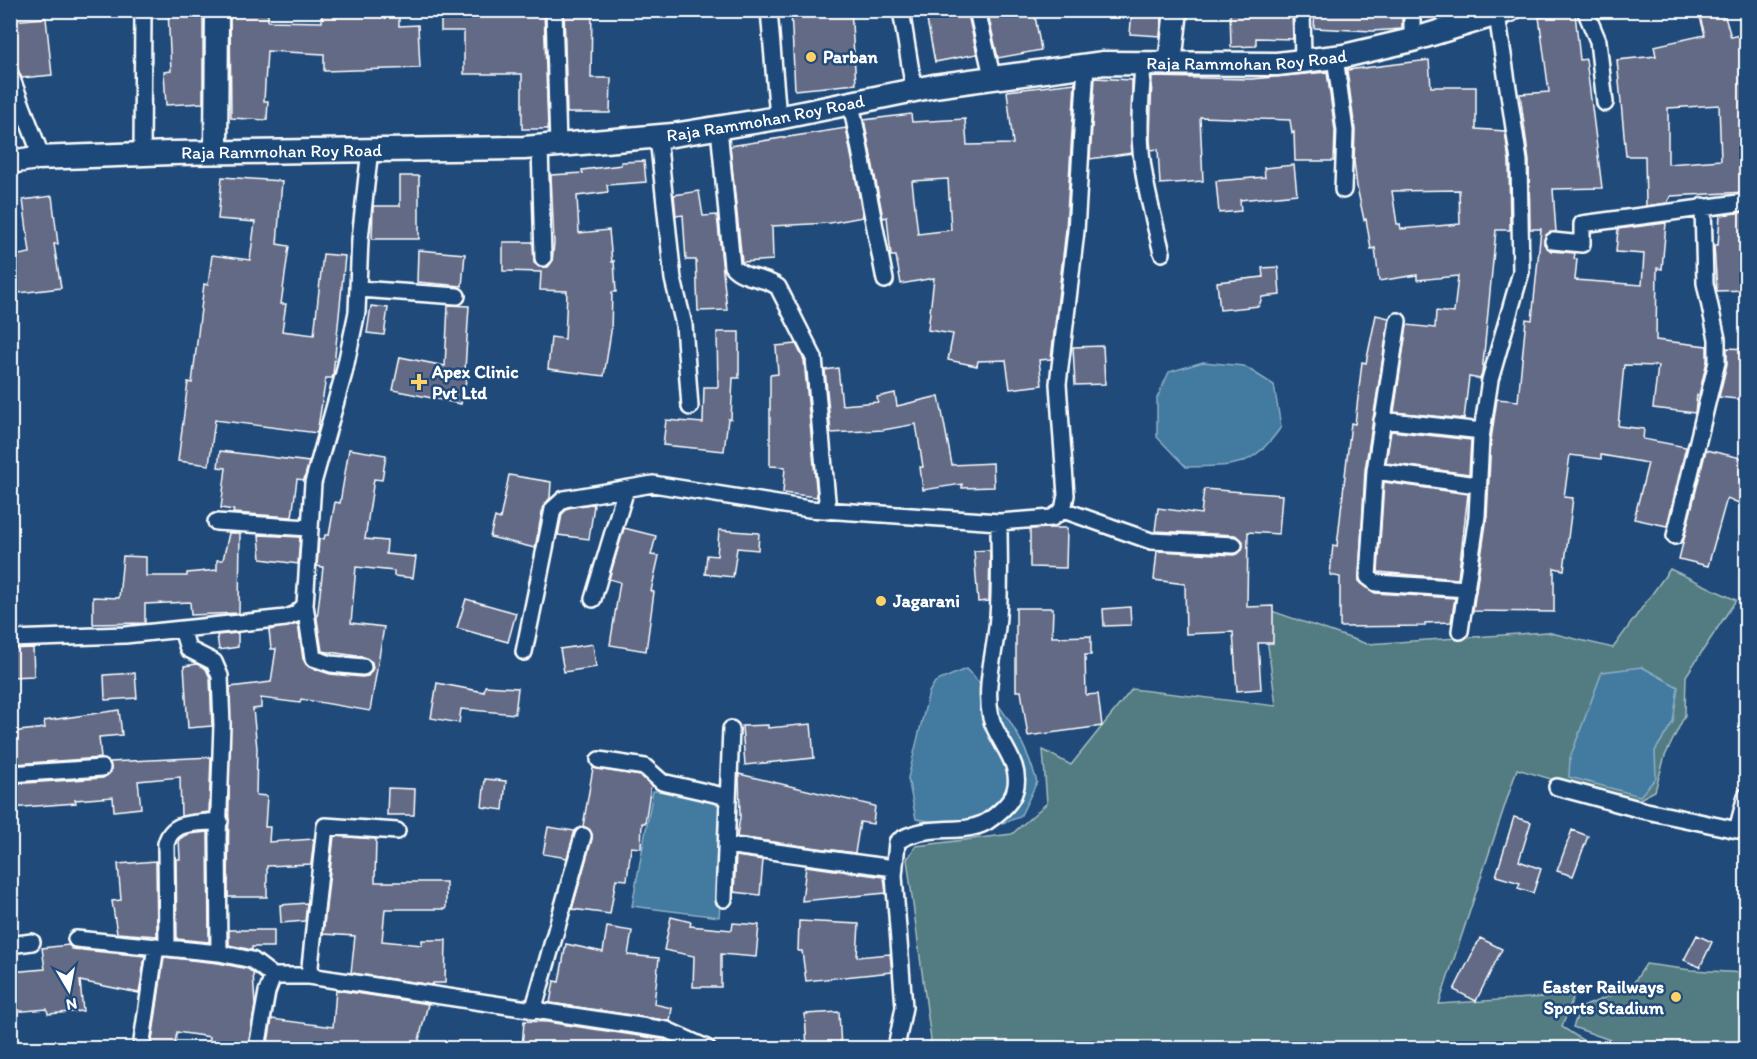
<svg xmlns="http://www.w3.org/2000/svg" width="1757" height="1059" font-family="Itim,sans-serif">
  <style>
    .green { fill: #527b82; stroke: #a8bdc0; stroke-width: 1.5 }
    .water { fill: #437aa0; stroke: #8eafc6; stroke-width: 1.5 }
    .building { fill: #636b86; stroke: #fff; stroke-width: 1.5; fill-rule: evenodd }
    .lines { fill: none; stroke-linecap: round; stroke-linejoin: round }
    .street-casing { stroke: #fff; stroke-width: 20 }
    .secondary-casing { stroke: #fff; stroke-width: 27 }
    .street { stroke: #1f4a7a; stroke-width: 15 }
    .secondary { stroke: #1f4a7a; stroke-width: 22 }
    .poi-dot { fill: #ffd166; stroke: #1f4a7a; stroke-width: 2 }
    .labels { text-anchor: middle; stroke-width: 5; stroke-linejoin: round; paint-order: stroke }
    .poi-label { font-size: 18px; font-weight: bold; fill: #fff; stroke: #1f4a7a; text-anchor: start }
    .street-label { font-size: 18px; fill: #fff; stroke: #1f4a7a }
  </style>
  <rect width="100%" height="100%" fill="#1f4a7a"/>
  <filter id="ink" filterUnits="userSpaceOnUse"><feTurbulence type="fractalNoise" baseFrequency=".0167" numOctaves="2"/><feDisplacementMap in="SourceGraphic" scale="12" xChannelSelector="R" yChannelSelector="G"/><feConvolveMatrix kernelMatrix="1 2 1 2 8 2 1 2 1" color-interpolation-filters="sRGB"/></filter>
  <g filter="url(#ink)">
    <!-- green -->
    <path class="green" d="M1670,569L1736,600L1686,676L1685,715L1665,756L1655,791L1632,803L1517,769L1439,1004L1574,995L1562,1027L1595,1048H926L931,1040L907,859L916,846L1012,834L1047,803L1043,750L1071,765L1132,689L1276,706L1263,608L1367,644L1547,632L1613,648Z
      M1646,964L1691,970L1746,973V1048H1607L1610,1040L1573,1027L1580,1008L1631,987Z"/>
    <!-- water -->
    <path class="water" d="M1203,362L1244,366L1274,385L1281,427C1252,469 1234,466 1186,467L1157,437V398L1169,372Z
      M1642,667L1678,687L1673,722L1655,751L1656,778L1640,796L1569,777L1570,758L1602,672Z
      M966,669C1000,702 1024,736 1037,782L1020,817L985,829L916,819L908,778L929,692L935,682Z
      M708,790L722,807L726,831L719,917L632,906L653,791Z"/>
    <!-- building -->
    <path class="building" d="M168,10H203V103L166,105L164,72L171,71Z
      M230,10H268V21L322,22V10H399V26L418,25L420,68L324,71V54L267,51L264,101H268L267,120L231,118Z
      M441,10H544L548,129H522V74H464V31H441Z
      M564,10H592L591,78H611L610,113H567Z
      M791,10H851L856,84L795,90Z
      M925,10H967L977,54L935,62Z
      M987,10H1034L1041,50L998,58Z
      M1132,10H1162L1160,36L1130,34Z
      M1230,10L1292,13L1293,39L1256,38V46L1231,47Z
      M1315,10H1402V29L1372,31L1314,28Z
      M1698,10H1723L1731,37L1744,34L1746,45V192L1671,196L1667,203L1646,206L1645,156H1626L1617,60L1656,56L1654,46L1705,35ZM1719,105L1721,160L1668,164V108Z
      M1575,13L1580,60L1586,59L1602,188L1553,189L1556,232L1546,235L1544,244L1551,251L1575,253L1574,259H1577L1575,280L1642,285L1644,254L1616,252L1618,229L1666,223L1662,269L1657,268L1656,340L1707,346V361L1699,395H1697L1695,413L1653,408L1658,366L1624,365L1618,426L1644,429L1643,439L1686,447L1667,526L1634,519L1648,463L1601,455V459L1570,455L1564,497L1573,498L1564,570L1554,568V612L1473,611L1487,517L1491,440L1497,399L1518,401L1526,319L1532,320L1541,229H1530L1529,161L1520,94L1549,92L1539,17Z
      M46,18L52,75L22,78L15,66L10,21Z
      M1429,60L1431,87H1476V129L1505,131L1509,162L1510,230H1496L1482,374L1480,379L1469,377L1464,419L1394,412L1407,325L1435,328L1436,311L1454,313L1458,276L1417,280V275L1379,281L1375,248L1371,249L1366,219L1364,220L1357,187L1354,161L1355,130L1347,70ZM1459,190L1460,224L1401,229L1400,224H1397L1392,191Z
      M1327,72L1335,131L1334,161H1295L1294,132L1292,133L1290,120L1200,117L1203,181L1160,184L1158,149L1151,150L1150,140L1152,77L1252,79Z
      M1095,78L1132,80V153L1090,159Z
      M1075,83L1066,230L1051,359L1039,360L1042,385L1010,389L1006,360L978,361L977,366L948,360L953,334L928,330L934,278L901,284L896,256H891L887,217L883,218L864,120L911,114L912,122L965,119L967,145L1013,144L1007,91ZM948,179L951,230L918,234L912,181Z
      M846,128L863,217L830,223L772,226L773,260L742,262L730,146Z
      M644,161L646,182L607,185L608,192L577,196L579,233L609,230L612,262L614,261L616,292H612L611,332L604,376L548,369L551,337L565,339L567,291L540,290L541,272L503,271V242H533L534,263L539,267H548L552,262L554,243L551,175L583,173L582,170L621,165V162Z
      M1294,165L1297,194L1240,200L1241,211L1219,213L1216,181L1265,177L1264,168Z
      M400,176H419V239H372L373,206H400Z
      M222,177L282,181L277,244L289,246L281,304H286L282,331L314,335L323,254L345,256L333,375L332,378H326L317,433L215,420L209,465L178,461L188,382L192,383L204,284L208,285L212,255L250,260L255,222L218,219Z
      M699,191L703,216L717,215L727,310L698,311L696,260H686L683,215L676,216L674,195Z
      M52,196L58,244H54L61,288L19,293L13,256L30,253L23,200Z
      M1746,212V290L1717,291L1714,245H1718L1720,215Z
      M418,250L465,254L462,286L417,282Z
      M1278,267L1280,295L1262,297L1259,306L1220,310L1217,282L1263,277L1262,268Z
      M448,305L469,306L465,370L468,371L461,404L393,390L400,357L445,366Z
      M371,306L388,308L384,335L367,333Z
      M1376,315L1389,318L1365,470L1359,581L1375,593L1455,598L1451,622L1425,623V626L1340,627V577L1330,575L1333,545L1337,546L1351,423L1355,424L1362,362L1366,363Z
      M717,332H739V378H733L731,419H728L724,451L663,445L666,420L703,423L704,387H718Z
      M796,344L804,360L817,497L783,493L785,467L770,466V375L778,374L776,346Z
      M1103,346L1105,384L1075,385L1073,347Z
      M1727,348L1746,349V400L1719,397L1727,364Z
      M838,368L842,405L878,402L877,397L895,393L897,406L939,396L952,465L993,463L994,487L962,488V484L923,490L920,467H923L916,424L883,430L831,433L825,370Z
      M1391,431L1471,440L1469,474L1386,463Z
      M349,449L386,455L382,480L374,479L365,539L387,541L386,554L416,557L413,578L394,576V571L356,567L351,623L384,627L370,711L301,699L300,703L261,698V708L253,709L257,748L256,795L267,796L265,827H270L269,842L314,839L311,864L267,866V897H228L230,687L271,682L276,649H271L269,630L298,624L303,659L309,667L330,674L362,677L368,676L373,668L372,662L364,657L322,651L317,619L323,567L317,566L319,539H324L325,535H329L335,502L340,503Z
      M1706,450L1746,459V506L1727,498L1708,566L1679,559Z
      M220,451L309,462L304,480L297,479L292,517L233,513L234,510L221,508L226,468L218,467Z
      M509,475L551,482L550,498L543,507L535,548L490,537L495,517L500,519Z
      M1384,482L1468,494L1458,579L1378,572Z
      M1204,489L1282,495L1279,534L1248,532L1247,607L1273,606V643H1258L1261,689L1237,691L1233,632L1186,634L1185,584L1154,580L1157,551L1234,555L1242,550L1243,541L1235,535L1155,531L1158,508L1201,514Z
      M591,504L594,505L589,539L558,535L562,514L568,508Z
      M624,528L656,536L651,555L659,556L651,591L654,592L646,651L610,645L620,582L609,579Z
      M1049,528H1067L1066,568L1030,567V529Z
      M719,530L759,533L758,550L737,548L733,577L705,574L707,555L717,556Z
      M229,533H240L239,613L191,615L190,602L145,604V623L93,624V597L119,598L123,556L146,557V576H187V573L217,570V560H223Z
      M259,535L300,537L298,564L261,559Z
      M990,550L989,601L978,602L974,551Z
      M466,599L516,613L508,642L457,628Z
      M1130,607L1131,625L1104,626L1103,609Z
      M1016,608H1053L1052,637L1091,636V655H1085L1086,695L1098,694L1102,726L1028,736L1021,691H1016Z
      M238,633V647L219,650L217,635Z
      M593,644L596,667L564,672L560,649Z
      M33,648L34,676L10,677V649Z
      M197,664L206,669L210,678L212,726L188,728L184,666Z
      M135,673L137,698L105,700L104,675Z
      M437,683L484,692L485,686L518,688L515,714L461,709L459,723L431,718Z
      M119,710L122,735L99,737L101,758L14,764L11,732L45,728L44,721Z
      M811,724L814,758L745,765L742,726L768,725V728Z
      M211,757L209,812L181,816L180,777L138,781L141,808L114,811L113,797L75,800L76,803L10,808V784L103,778L111,772L110,762Z
      M593,768L641,776L651,785L645,823H642L641,848L631,847L627,880L616,879L610,914L572,909L592,839L590,830L583,826Z
      M739,774L875,806L873,824L860,822L855,853L737,837L740,817Z
      M485,779L506,781L503,810L482,807Z
      M388,788L415,789L414,815H387Z
      M1514,817L1531,822L1519,861L1541,869L1533,893L1518,888L1520,883L1496,876Z
      M548,827L575,831L567,858L543,854Z
      M1572,830L1588,836L1573,876L1557,871Z
      M208,832L209,942L177,939L176,859H180L179,839L189,834Z
      M334,836L376,839L375,882H446V909H385L382,941L422,945V940H446L445,983H433L432,985L351,973L355,936L323,934Z
      M736,856L763,860L760,895L734,892Z
      M156,861L157,936L117,933L112,901L121,900L118,864Z
      M806,866L884,877L886,893L802,901Z
      M307,903L305,921L281,923L280,905Z
      M671,917L691,922L690,926L732,930L733,923L759,925L756,957L721,954V987H693L694,956L664,950Z
      M799,921L859,924L857,957L890,954L892,972L806,981L802,951H798Z
      M607,927L632,931L628,955L659,958L654,1004L672,1008L670,1021L550,1003L554,981L559,982L566,944L603,952Z
      M229,930H274V947H252V950L229,945Z
      M1697,935L1712,942L1700,967L1684,960Z
      M1480,938L1502,949L1476,1001L1454,990Z
      M69,945L72,949L145,956L139,993L80,981L83,1011L48,1014L47,1009L13,1012L10,972L45,969L42,948Z
      M164,957L218,963L248,969L253,973L255,1005L248,1048H208L210,1037L177,1032L174,1048H151Z
      M336,990L428,1004L417,1048H312L268,1043L272,1019L333,1027Z
      M839,1012L841,1048H807L805,1014Z
      M524,1021L547,1022L666,1040L664,1048H522Z"/>
    <g class="lines">
      <!-- street casing -->
      <g class="street-casing">
        <path id="street" d="M554,10L558,145
          M769,10L778,118
          M901,10L914,90
          M977,10L992,76
          M1302,10L1303,61
          M1585,10L1598,41L1605,103
          M1412,40V10
          M1335,57L1345,131L1343,190
          M1143,63C1142,84 1140,104 1140,124C1139,168 1152,211 1162,253
          M10,74L42,158
          M851,103L885,280
          M719,128L732,266C744,280 764,276 778,287L814,358L828,511
          M658,137L673,279L684,325L690,407
          M540,146L543,258
          M142,154L143,10
          M1553,241L1582,244V224L1746,202
          M359,289L457,296
          M1398,321L1375,471L1477,485
          M1382,420L1482,431
          M1375,471L1368,577L1376,583L1467,589
          M1063,510L1151,541L1234,545
          M216,522L309,528
          M1675,536L1717,362V339L1705,283L1703,206
          M593,599L626,489
          M305,605L313,658L331,664L363,667
          M182,629L188,649L214,662L220,676L222,725L218,838L219,953
          M1460,631L1477,516L1481,438L1490,380L1521,272L1519,161L1497,15
          M10,639L125,635L286,618L296,614L305,605L313,483L344,373L357,312L360,239L370,149
          M524,652L553,509L564,499L653,484L809,509L999,522L1052,518L1063,510L1066,495L1058,384L1076,231L1086,65
          M599,760L645,767L662,782L728,797
          M10,774L102,768
          M1557,787L1642,810L1737,830L1746,796
          M726,845L894,868
          M724,899L731,729
          M76,939L219,953L252,960L273,976
          M10,945L32,942
          M167,948L166,844C172,819 198,824 220,821
          M309,976L325,826L397,831
          M533,1011L583,836
          M141,1048L156,946
          M257,1048L267,992L273,976H309L667,1030L707,1048
          M896,1048L904,1007L894,876L897,842C928,820 967,839 992,818C1001,811 1012,802 1015,790C1023,764 997,741 991,718C984,687 994,657 997,627C1001,593 999,556 999,522"/>
      </g>
      <!-- secondary casing -->
      <g class="secondary-casing">
        <g id="secondary">
          <path d="M1170,64L1176,10"/>
          <path d="M216,152L217,10"/>
          <path id="s1" d="M10,162L37,158L171,153L524,148L673,135L778,118L934,86L1104,63L1277,64L1344,56L1412,40L1510,10"/>
        </g>
      </g>
      <!-- street -->
      <use href="#street" class="street"/>
      <!-- secondary -->
      <use href="#secondary" class="secondary"/>
    </g>
  </g>
  <!-- markers -->
  <g class="poi-dot">
    <circle cx="811" cy="57" r="6"/>
    <path d="M416 373h6v6h6v6h-6v6h-6v-6h-6v-6h6z"/>
    <circle cx="881" cy="601" r="6"/>
    <circle cx="1676" cy="997" r="6"/>
  </g>
  <g class="labels">
    <!-- poi labels -->
    <g class="poi-label">
      <text x="823" y="63">Parban</text>
      <text x="432" y="378">Apex Clinic<tspan x="432" dy="21">Pvt Ltd</tspan></text>
      <text x="893" y="607">Jagarani</text>
      <text x="1664" y="993" text-anchor="end">Easter Railways<tspan x="1664" dy="21">Sports Stadium</tspan></text>
    </g>
    <!-- street labels -->
    <g class="street-label">
      <text dy="6" stroke="none"><textPath href="#s1" startOffset="1244">Raja Rammohan Roy Road</textPath></text>
      <text dy="6" stroke="none"><textPath href="#s1" startOffset="758">Raja Rammohan Roy Road</textPath></text>
      <text dy="6" stroke="none"><textPath href="#s1" startOffset="272">Raja Rammohan Roy Road</textPath></text>
    </g>
  </g>
  <!-- margin -->
  <rect width="1757" height="1059" fill="none" stroke="#1f4a7a" stroke-width="36"/>
  <rect x="18" y="18" width="1721" height="1023" fill="none" stroke="#fff" stroke-width="2" filter="url(#ink)"/>
  <!-- north arrow -->
  <g transform="translate(69 990) rotate(170)" stroke="#1f4a7a" stroke-width="4.5" paint-order="stroke">
  <path d="M0-4.5L10 22L0 15L-10 22Z" fill="#ffffff"/>
  <text y="-9" font-size="16" font-weight="bold" text-anchor="middle" fill="#ffffff">N</text>
  </g>
</svg>
